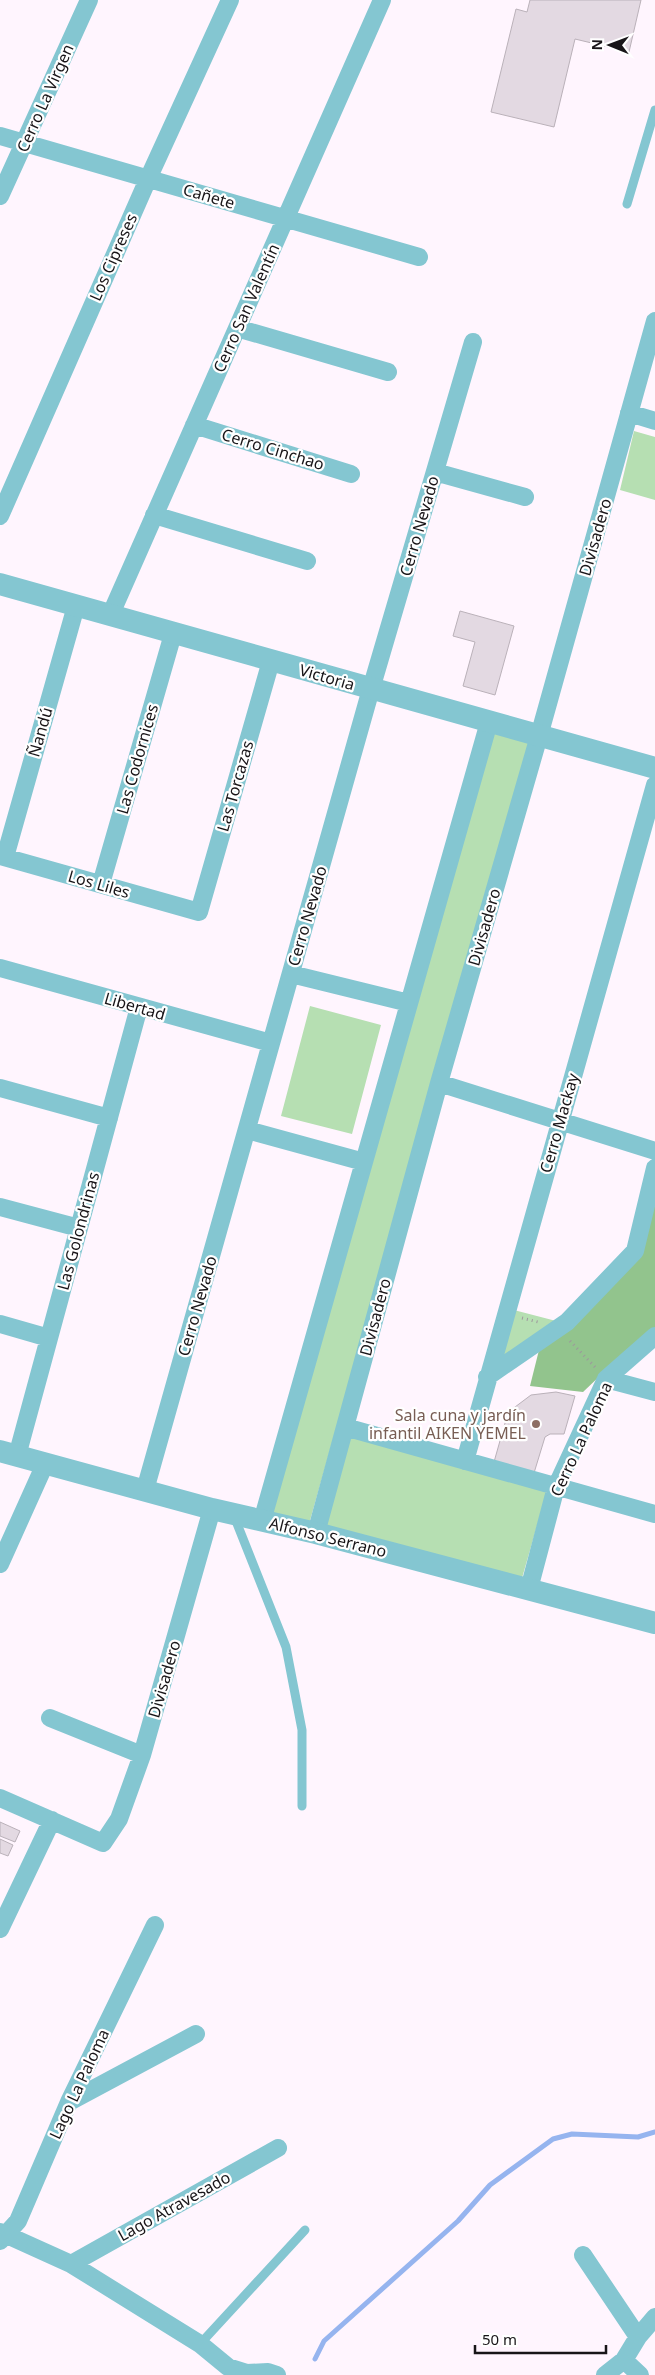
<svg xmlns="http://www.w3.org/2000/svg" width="655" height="2375" font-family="'Noto Sans',sans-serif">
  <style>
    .green { fill: #b6dfb2 }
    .forest { fill: #92c48d }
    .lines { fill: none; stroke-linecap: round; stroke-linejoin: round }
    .stream { stroke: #96b4ef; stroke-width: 5 }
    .building { fill: #e3d9e2; stroke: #bab1b9 }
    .path { stroke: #9e979d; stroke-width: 3; stroke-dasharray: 1 4; stroke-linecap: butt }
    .service { stroke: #84c6d1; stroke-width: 9 }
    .minor { stroke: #84c6d1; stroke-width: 18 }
    .tertiary { stroke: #84c6d1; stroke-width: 22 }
    .education-dot { fill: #8d6e63; stroke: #fff; stroke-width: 2 }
    .labels { text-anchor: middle; stroke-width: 4.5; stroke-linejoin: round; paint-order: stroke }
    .street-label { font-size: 16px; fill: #181518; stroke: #fff }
    .education-label { font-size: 16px; fill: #785e54; stroke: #fff; text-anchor: end }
  </style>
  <rect width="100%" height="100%" fill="#fff5fe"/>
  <!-- green -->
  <path class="green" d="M634,431L655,437V500L620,490Z
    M491,730L531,741L309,1524L272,1515Z
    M310,1006L381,1025L352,1134L281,1116Z
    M510,1309L560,1322L496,1365Z
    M351,1435L547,1491L522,1578L325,1529Z"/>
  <!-- forest -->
  <path class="forest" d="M655,1189V1331L604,1372L583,1392L530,1386L539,1350L636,1257Z"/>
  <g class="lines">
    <!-- stream -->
    <path class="stream" d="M315,2359L324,2341L458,2221L490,2185L553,2139L572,2134L638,2137L655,2132"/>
  </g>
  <!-- building -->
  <path class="building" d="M530,0H641L629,52L575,39L554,127L491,112L516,9L527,12Z
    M460,611L514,626L495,695L463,686L475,642L453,636Z
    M556,1392L575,1396L564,1434H550L545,1437L534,1473L494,1462L507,1416L511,1410L531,1395Z
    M0,1822L20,1831L15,1842L0,1836Z
    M0,1839L13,1845L8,1856L0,1853Z"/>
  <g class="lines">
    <!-- path -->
    <path class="path" d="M522,1318L538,1322
      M570,1341L595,1367"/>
    <!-- service -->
    <path class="service" d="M627,204L655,110
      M234,1516L286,1647L302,1730V1806
      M200,2344L305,2230"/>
    <!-- minor -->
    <path class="minor" d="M0,136L419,257
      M0,196L89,0
      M237,328L388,372
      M629,413L655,421
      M194,425L351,474
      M435,472L525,497
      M154,515L307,561
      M0,516L148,179L230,0
      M110,616L382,0
      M0,856L199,912L271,661
      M5,857L76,606
      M101,884L173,634
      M0,968L271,1043
      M291,974L409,1003
      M439,1083L655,1151
      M0,1088L109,1118
      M247,1130L364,1162
      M0,1207L79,1228
      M0,1324L49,1338
      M487,1377L567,1322L635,1251L655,1168
      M606,1379L655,1392
      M345,1427L655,1514
      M17,1456L139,1007
      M465,1461L655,785
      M145,1490L371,689L473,342
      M262,1521L489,722
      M316,1533L439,1083L539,736L655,321
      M0,1564L45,1464
      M529,1589L556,1487L606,1379L655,1336
      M50,1718L142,1755
      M0,1798L103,1843L119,1819L142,1755L212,1509
      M0,1929L52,1820
      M69,2102L196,2034
      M0,2232L71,2264L200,2344L228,2367L247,2373L268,2372L277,2375
      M0,2241L18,2221L69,2102L155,1925
      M583,2255L638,2337
      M71,2264L278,2148
      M624,2360L640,2375
      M605,2375L624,2360L638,2337L655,2317"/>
    <!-- tertiary -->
    <path class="tertiary" d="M0,584L655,768
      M0,1451L212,1509L316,1533L655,1623"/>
  </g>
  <!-- markers -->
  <circle class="education-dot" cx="536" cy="1424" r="5"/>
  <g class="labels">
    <!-- street labels -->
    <g class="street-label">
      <text transform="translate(45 98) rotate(-66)" y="6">Cerro La Virgen</text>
      <text transform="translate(209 196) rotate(16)" y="6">Cañete</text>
      <text transform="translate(113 257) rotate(-66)" y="6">Los Cipreses</text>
      <text transform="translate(246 308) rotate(-66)" y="6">Cerro San Valentín</text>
      <text transform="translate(273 449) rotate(17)" y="6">Cerro Cinchao</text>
      <text transform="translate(419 526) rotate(-74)" y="6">Cerro Nevado</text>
      <text transform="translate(595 537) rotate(-74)" y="6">Divisadero</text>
      <text transform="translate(327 677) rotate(16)" y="6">Victoria</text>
      <text transform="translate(40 732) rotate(-74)" y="6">Ñandú</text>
      <text transform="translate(137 759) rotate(-74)" y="6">Las Codornices</text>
      <text transform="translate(235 786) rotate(-74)" y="6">Las Torcazas</text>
      <text transform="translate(99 884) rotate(16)" y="6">Los Liles</text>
      <text transform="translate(307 916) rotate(-74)" y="6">Cerro Nevado</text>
      <text transform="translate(484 927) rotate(-74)" y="6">Divisadero</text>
      <text transform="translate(135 1006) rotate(16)" y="6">Libertad</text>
      <text transform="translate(559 1123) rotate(-74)" y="6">Cerro Mackay</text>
      <text transform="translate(78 1231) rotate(-75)" y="6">Las Golondrinas</text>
      <text transform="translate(197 1306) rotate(-74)" y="6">Cerro Nevado</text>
      <text transform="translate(375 1317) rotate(-75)" y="6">Divisadero</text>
      <text transform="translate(581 1439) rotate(-65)" y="6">Cerro La Paloma</text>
      <text transform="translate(328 1537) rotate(14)" y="6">Alfonso Serrano</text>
      <text transform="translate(164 1679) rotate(-74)" y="6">Divisadero</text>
      <text transform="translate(79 2084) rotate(-65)" y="6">Lago La Paloma</text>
      <text transform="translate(174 2206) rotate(-29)" y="6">Lago Atravesado</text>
    </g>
    <!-- education labels -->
    <g class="education-label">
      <text x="526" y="1421">Sala cuna y jardín<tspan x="526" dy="18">infantil AIKEN YEMEL</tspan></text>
    </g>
  </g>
  <!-- north arrow -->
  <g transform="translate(610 45) rotate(271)" stroke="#ffffff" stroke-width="4" paint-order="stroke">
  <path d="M0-4L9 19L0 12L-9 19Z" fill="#181518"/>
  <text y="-8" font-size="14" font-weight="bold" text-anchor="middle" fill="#181518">N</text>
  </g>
  <!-- scale -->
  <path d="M475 2345v8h131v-8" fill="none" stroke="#181518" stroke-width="2.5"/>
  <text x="482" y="2345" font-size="15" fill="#181518" stroke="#ffffff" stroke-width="4" paint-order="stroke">50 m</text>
</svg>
